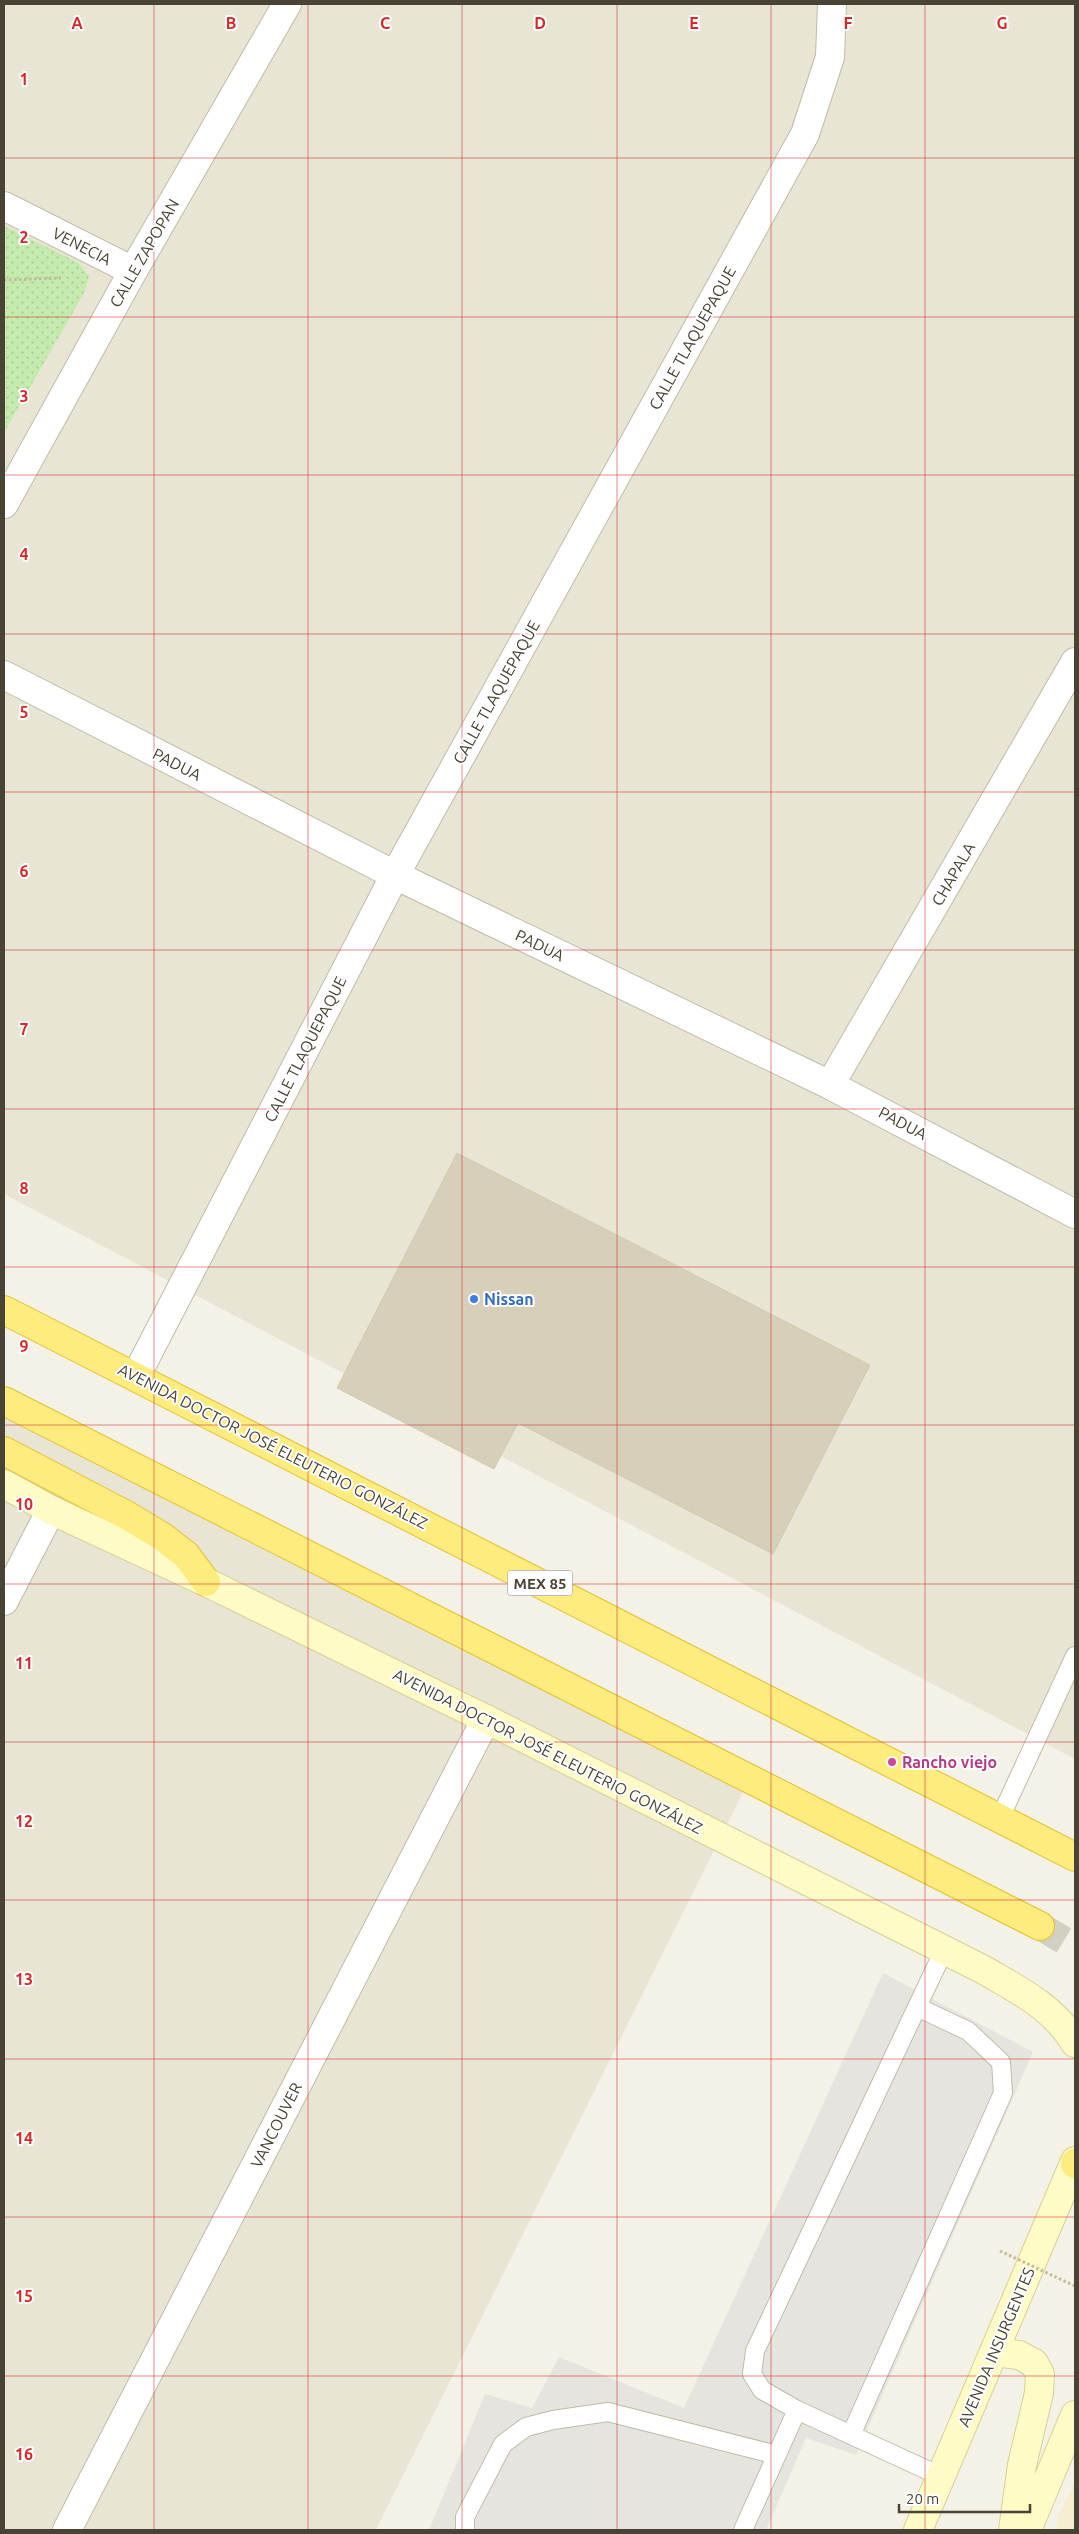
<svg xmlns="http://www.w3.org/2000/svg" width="1079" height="2534" viewBox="0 0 1079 2534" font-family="Ubuntu,sans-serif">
	<defs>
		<pattern id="park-dots" width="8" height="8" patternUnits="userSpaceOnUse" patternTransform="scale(1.25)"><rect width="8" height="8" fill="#c5eaad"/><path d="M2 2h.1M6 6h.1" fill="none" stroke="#abca95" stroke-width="1.8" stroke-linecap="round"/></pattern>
	</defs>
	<rect width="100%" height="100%" fill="#f4f2e7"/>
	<path fill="#e8e5d4" d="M4,4H1075V1759L4,1194Z
		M4,1415L747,1784L376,2530H4Z"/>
	<path fill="#f7edd1" d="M1075,2481V2530H1055L1059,2515Z"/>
	<path fill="url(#park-dots)" d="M4,226L79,263L89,276L85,291L4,433Z"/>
	<path fill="#e5e4df" d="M883,1973L1033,2052L856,2455L806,2438L766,2530H429L485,2394L532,2408L559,2357L684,2408Z"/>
	<path fill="#d6d0bb" stroke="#d2caae" d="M457,1153L870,1365L773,1554L518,1423L494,1469L337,1388Z"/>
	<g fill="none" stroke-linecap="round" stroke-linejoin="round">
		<path stroke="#d2cfc3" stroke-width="28" stroke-dasharray="28 14" stroke-linecap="butt" d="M1040,1926L1075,1947"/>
		<defs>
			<path id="service" d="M1000,1818L1075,1656
				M917,2007L944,1950
				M851,2435L1003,2093L1001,2062L968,2031L917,2007L755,2351L752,2374L762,2390L797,2410L940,2476
				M465,2530V2517L503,2444L526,2427L553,2420L608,2412L777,2455
				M743,2530L797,2410"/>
			<path id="minor" d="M4,206L133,271
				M4,504L133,271L287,4
				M4,675L395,875L830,1085L1075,1214
				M830,1085L1075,662
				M136,1376L395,875L805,134L830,57L832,4
				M4,1601L51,1510
				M67,2530L486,1719"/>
			<path id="secondary" d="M4,1484L51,1510L206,1582L486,1719L984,1970C1018,1990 1054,2007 1075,2043
				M995,2352L1019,2355L1034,2363L1040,2374L1039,2393L1022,2465L1013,2530
				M918,2530L1075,2161
				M1027,2530L1075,2415"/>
			<path id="trunk" d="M4,1310L1075,1857
				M4,1401L1040,1926
				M4,1451L128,1516L163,1537L186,1555L206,1582
				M1075,2164V2163"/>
		</defs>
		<use href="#service" stroke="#c0bca9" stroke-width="20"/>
		<use href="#minor" stroke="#c0bca9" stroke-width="30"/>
		<use href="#secondary" stroke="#d7d094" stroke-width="30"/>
		<use href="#trunk" stroke="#e5c130" stroke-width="30"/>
		<path stroke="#c3bb99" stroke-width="3" stroke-dasharray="2.5 2.5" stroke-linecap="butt" d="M4,280L61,278"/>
		<use href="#service" stroke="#fff" stroke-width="18"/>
		<use href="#minor" stroke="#fff" stroke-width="28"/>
		<use href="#secondary" stroke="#fffbc6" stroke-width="28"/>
		<use href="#trunk" stroke="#ffec7e" stroke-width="28"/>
		<path stroke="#c3bb99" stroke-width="3" stroke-dasharray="2.5 2.5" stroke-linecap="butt" d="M1000,2251L1075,2286"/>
	</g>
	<path fill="none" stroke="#d62828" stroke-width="1" stroke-opacity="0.55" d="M154,4V2530M308,4V2530M462,4V2530M617,4V2530M771,4V2530M925,4V2530M4,158H1075M4,317H1075M4,475H1075M4,634H1075M4,792H1075M4,950H1075M4,1109H1075M4,1267H1075M4,1425H1075M4,1584H1075M4,1742H1075M4,1900H1075M4,2059H1075M4,2217H1075M4,2376H1075"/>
	<circle fill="#3f7fe0" stroke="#fff" stroke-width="2" cx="474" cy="1299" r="5"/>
	<circle fill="#d1479c" stroke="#fff" stroke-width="2" cx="892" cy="1762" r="5"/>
	<g text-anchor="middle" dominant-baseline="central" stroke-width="4" stroke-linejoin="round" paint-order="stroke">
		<rect fill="#fff" stroke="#7f7b72" stroke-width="1" x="507.5" y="1570.5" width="65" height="25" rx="4"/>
		<g font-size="15" font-weight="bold" fill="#484335">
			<text x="540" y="1583">MEX 85</text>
		</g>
		<g font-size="16" fill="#484335" stroke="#fff">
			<text transform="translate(82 246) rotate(27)">VENECIA</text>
			<text transform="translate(144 253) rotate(-60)">CALLE ZAPOPAN</text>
			<text transform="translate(692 338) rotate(-61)">CALLE TLAQUEPAQUE</text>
			<text transform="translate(496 692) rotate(-61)">CALLE TLAQUEPAQUE</text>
			<text transform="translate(177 764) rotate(27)">PADUA</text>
			<text transform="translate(953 874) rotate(-60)">CHAPALA</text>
			<text transform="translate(540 945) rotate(26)">PADUA</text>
			<text transform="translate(305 1049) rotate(-63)">CALLE TLAQUEPAQUE</text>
			<text transform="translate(903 1123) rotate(28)">PADUA</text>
			<text transform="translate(273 1446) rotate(27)">AVENIDA DOCTOR JOSÉ ELEUTERIO GONZÁLEZ</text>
			<text transform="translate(548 1751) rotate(27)">AVENIDA DOCTOR JOSÉ ELEUTERIO GONZÁLEZ</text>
			<text transform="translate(276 2125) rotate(-63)">VANCOUVER</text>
			<text transform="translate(996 2347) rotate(-67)">AVENIDA INSURGENTES</text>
		</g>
		<g font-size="16" font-weight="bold" fill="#366cbe" stroke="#fff" text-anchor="start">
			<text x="484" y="1299">Nissan</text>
		</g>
		<g font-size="16" font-weight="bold" fill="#b23c85" stroke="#fff" text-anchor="start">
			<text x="902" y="1762">Rancho viejo</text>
		</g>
	</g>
	<g font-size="16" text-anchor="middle" font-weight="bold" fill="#d62828" stroke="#fff" stroke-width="4" stroke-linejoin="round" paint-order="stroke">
		<text x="77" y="29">A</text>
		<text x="231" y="29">B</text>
		<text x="385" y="29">C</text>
		<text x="540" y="29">D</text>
		<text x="694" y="29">E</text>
		<text x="848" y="29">F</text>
		<text x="1002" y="29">G</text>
		<text x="24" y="85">1</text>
		<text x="24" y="243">2</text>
		<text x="24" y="402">3</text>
		<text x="24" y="560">4</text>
		<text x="24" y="718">5</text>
		<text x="24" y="877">6</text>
		<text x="24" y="1035">7</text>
		<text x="24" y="1194">8</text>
		<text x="24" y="1352">9</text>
		<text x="24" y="1510">10</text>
		<text x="24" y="1669">11</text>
		<text x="24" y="1827">12</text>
		<text x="24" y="1985">13</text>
		<text x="24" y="2144">14</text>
		<text x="24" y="2302">15</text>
		<text x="24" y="2460">16</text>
	</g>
	<rect width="1079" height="2534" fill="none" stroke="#484335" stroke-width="10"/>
	<path d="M899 2504v8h131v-8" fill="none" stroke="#484335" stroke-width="2.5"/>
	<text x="906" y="2504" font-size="15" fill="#484335" stroke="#ffffff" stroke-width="4" paint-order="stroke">20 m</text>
</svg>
